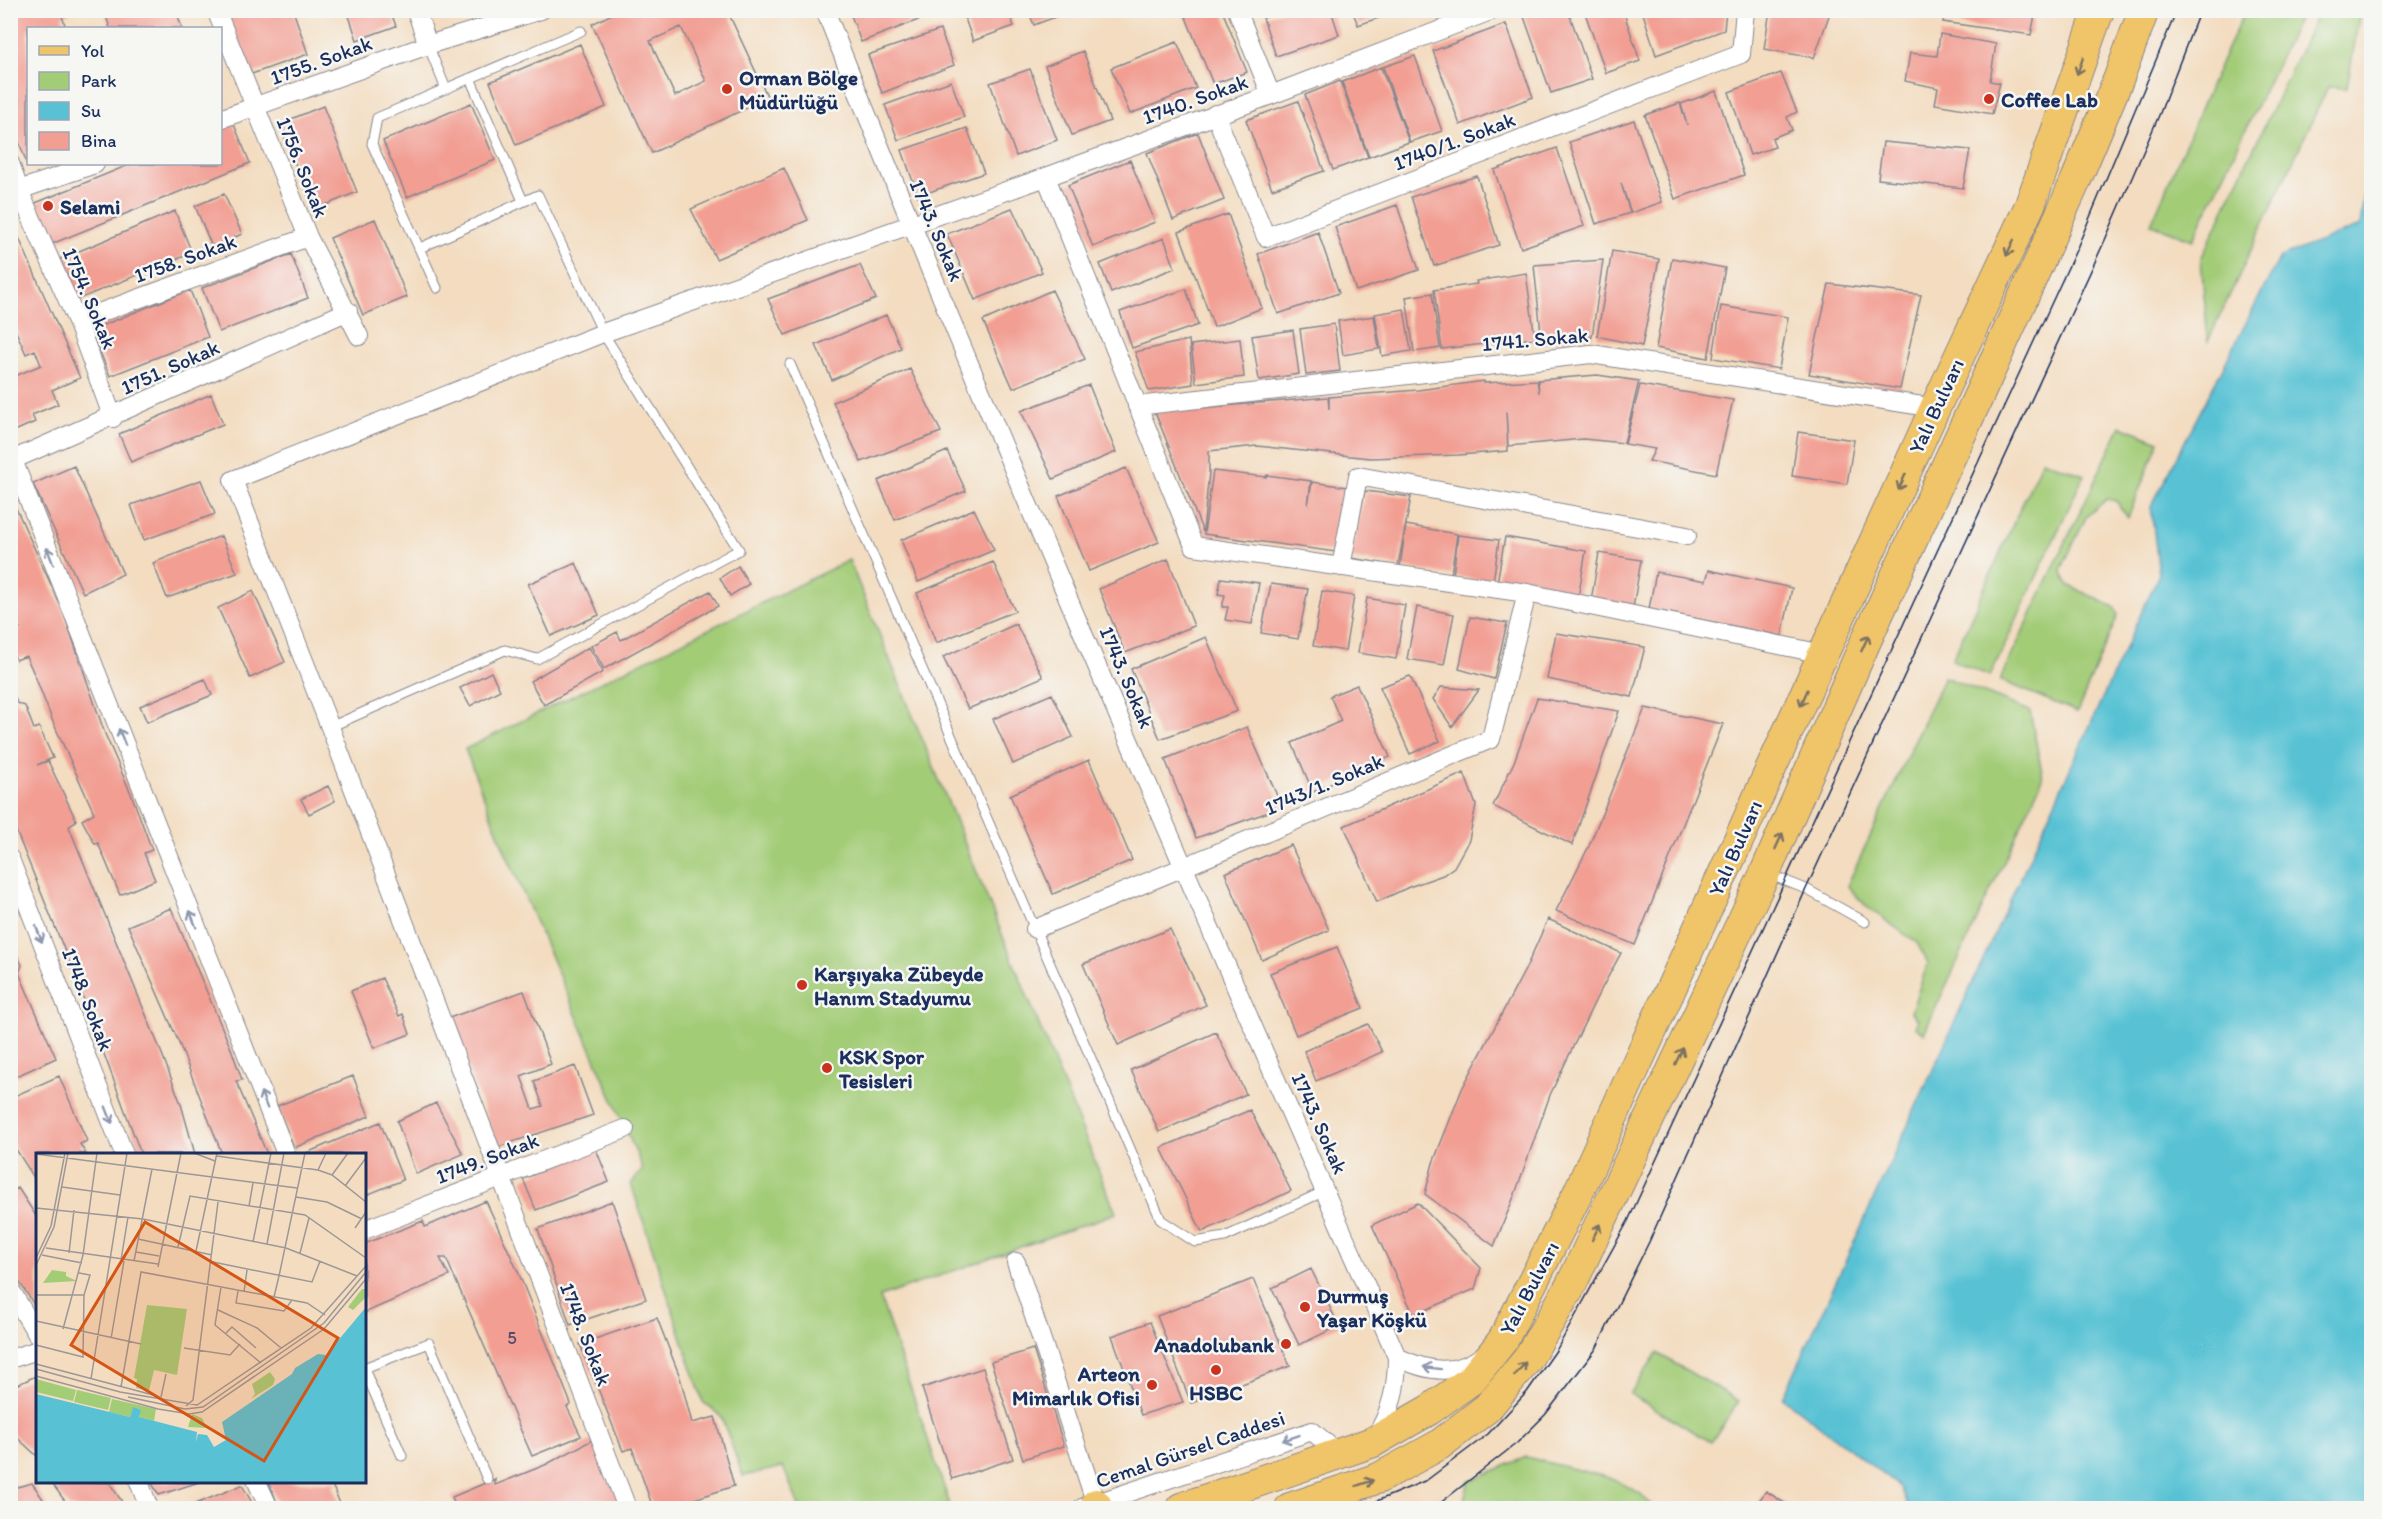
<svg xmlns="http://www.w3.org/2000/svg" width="2382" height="1519" viewBox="0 0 2382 1519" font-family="Itim,sans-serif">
	<rect width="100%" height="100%" fill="#f6f6f2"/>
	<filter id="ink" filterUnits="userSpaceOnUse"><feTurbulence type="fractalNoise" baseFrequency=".0167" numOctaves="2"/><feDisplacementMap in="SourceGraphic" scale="12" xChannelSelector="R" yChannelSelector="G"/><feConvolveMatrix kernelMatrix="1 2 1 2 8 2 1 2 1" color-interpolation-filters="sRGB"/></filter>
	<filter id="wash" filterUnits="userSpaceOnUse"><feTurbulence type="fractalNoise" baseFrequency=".008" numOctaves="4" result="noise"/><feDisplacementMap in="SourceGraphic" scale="24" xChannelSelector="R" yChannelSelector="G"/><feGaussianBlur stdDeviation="1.35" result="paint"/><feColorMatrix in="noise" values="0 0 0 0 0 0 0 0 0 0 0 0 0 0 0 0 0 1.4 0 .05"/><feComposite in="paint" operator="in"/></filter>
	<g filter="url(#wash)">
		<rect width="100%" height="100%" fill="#f3dcbf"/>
		<path fill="#a3cc77" stroke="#5f7e6a" stroke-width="1.5" d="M2245,11H2302L2193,240L2151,224L2222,59Z
			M2319,11H2360L2347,88L2328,87L2208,341L2201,259Z
			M2121,426L2159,441L2128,518L2116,501L2107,499L2086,517L2061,570L2068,585L2114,607L2118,615L2077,712L2000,680Z
			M2042,460L2084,475L1990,676L1952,660Z
			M849,560L1116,1213L880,1297L951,1508H800L783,1467L743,1476L721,1416L703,1402L631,1184L643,1169L505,851L465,749Z
			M1944,677L2030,711L2043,778L1924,1033L1915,1027L1918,1020L1911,1012L1928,963L1917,943L1867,907L1847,886Z
			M1657,1353L1739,1401L1711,1442L1630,1394Z
			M1526,1457L1614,1479L1641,1494L1654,1508H1466L1464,1499L1469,1481Z"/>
		<path fill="#58c2d4" stroke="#3a7899" stroke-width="1.5" d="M2371,146V1508H1909L1901,1488L1783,1398L2159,574L2151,507L2280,257L2360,226Z"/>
		<g id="blocks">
			<path fill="#f29e93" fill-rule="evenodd" d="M10,10L76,11L62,16L66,28H28V163L27,164L10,117Z
				M104,10H176L182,28H110Z
				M226,10H293L308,54L249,75Z
				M347,10H390L396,26L357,40Z
				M620,10H727L768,98L652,153L592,24ZM681,27L706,81L675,96L650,41Z
				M849,10H932L934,14L861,42Z
				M962,10H1008L1014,26L973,41Z
				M1028,10H1071V11L1034,25Z
				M1183,10H1222L1247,72L1213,84Z
				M1284,10H1331L1339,35L1276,56L1263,18Z
				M1352,10H1399V11L1358,25Z
				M1542,10H1568L1592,79L1551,93L1524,17Z
				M1584,10H1623L1640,61L1606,73Z
				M1642,10H1726L1724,30L1656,55Z
				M1770,10H1831L1814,58L1764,49Z
				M1945,10H2036L2031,35L1943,22Z
				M1506,24L1533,97L1460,125L1433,51Z
				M940,30L954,65L882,93L868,55Z
				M1940,34L1996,44L1990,81L2000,83L1992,114L1935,104L1938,88L1905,81L1910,53L1937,56Z
				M1177,42L1196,88L1130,114L1111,68Z
				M580,44L606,107L516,145L490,82Z
				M1083,51L1110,121L1072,135L1045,66Z
				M1415,56L1442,131L1410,142L1383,67Z
				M1381,67L1409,142L1369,157L1342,82Z
				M1030,69L1057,140L1016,156L990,83Z
				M1781,73L1797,112L1787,117L1792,130L1772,138L1775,147L1750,155L1729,92Z
				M951,81L964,117L898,140L885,105Z
				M1340,81L1368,157L1333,170L1305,95Z
				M1716,91L1744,175L1675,199L1645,115L1680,103L1687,125L1681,104Z
				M1298,101L1324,171L1272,189L1246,120Z
				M471,103L495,160L407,197L383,141Z
				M323,106L357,192L314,210L279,124Z
				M1634,120L1662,202L1631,213L1621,183L1630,213L1596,224L1569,142Z
				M233,122L250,163L49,245L33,204L131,164H220V127Z
				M967,128L984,173L918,196L902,150Z
				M1198,133L1224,200L1173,220L1147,153Z
				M1883,142L1970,150L1963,188L1878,179Z
				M1557,148L1584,226L1521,248L1494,170Z
				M1130,160L1155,222L1093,247L1068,185Z
				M784,168L808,220L716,259L691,209Z
				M1477,176L1499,245L1434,266L1411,197Z
				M224,194L242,234L212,247L195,206Z
				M1397,205L1419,270L1356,291L1335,227Z
				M1012,208L1042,272L975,300L947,234Z
				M175,211L192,253L76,300L60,259Z
				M1228,214L1262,308L1214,327L1179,232Z
				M10,217L80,378L52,390L58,404L32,415L35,422L10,433V366L15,376L41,365L35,350L26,354L10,318Z
				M375,219L407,297L363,315L330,238Z
				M1318,232L1339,293L1278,314L1258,254Z
				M1164,238L1175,268L1111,293L1100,264Z
				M1612,251L1659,259L1642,346L1597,336Z
				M291,254L308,298L219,332L202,288Z
				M1672,258L1725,268L1708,358L1656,348Z
				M1603,260L1592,337L1542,343L1534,265Z
				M860,265L876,299L785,335L768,299Z
				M1526,273L1535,338L1442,349L1434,290L1477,284L1476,281Z
				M1829,284L1921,295L1900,389L1809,374Z
				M1186,289L1198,325L1132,348L1120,312Z
				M190,290L208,337L110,376L91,330Z
				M1052,290L1085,359L1013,388L983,321Z
				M1432,293L1440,348L1414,352L1406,297Z
				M1721,306L1788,317L1779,369L1713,358Z
				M1404,309L1411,351L1382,356L1375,314Z
				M886,315L901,348L832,380L816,345Z
				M1374,316L1379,349L1343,355L1338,321Z
				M1334,324L1340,371L1306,375L1300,329Z
				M1293,330L1299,374L1259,380L1252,336Z
				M1240,339L1244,377L1196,383L1191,345Z
				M1189,340L1193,384L1149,391L1135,352Z
				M910,369L941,432L861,462L833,402Z
				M1597,375L1639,381L1624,443L1583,439L1508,446L1506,411L1508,451L1459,455L1370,458L1257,446L1209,451V472L1203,532L1155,412L1328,397L1329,409V397L1418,390L1484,381V383L1537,380L1539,393L1538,380Z
				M1089,385L1116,452L1053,479L1021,411Z
				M1640,385L1733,400L1716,474L1649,461L1655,449L1625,444Z
				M211,394L223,424L131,462L119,434Z
				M1798,432L1854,440L1847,484L1792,476Z
				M947,451L966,491L895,520L878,481Z
				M74,466L123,574L83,593L33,484Z
				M1126,468L1159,542L1089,571L1058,496Z
				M1213,471L1266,477L1267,475L1311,481L1308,505L1312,482L1347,487L1336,552L1204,534Z
				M201,480L215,514L144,540L131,505Z
				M1365,491L1411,497L1398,566L1351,558Z
				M10,495L63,611L105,734L132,796L152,850L144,853L155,880L120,895L98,843L95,844L82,820L94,813L53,722L35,676L26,656L16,660L10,649V632L20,628L10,608Z
				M974,509L994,550L918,582L901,540Z
				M1406,525L1457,534L1451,575L1400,567Z
				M1458,535L1499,540L1493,582L1453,576Z
				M221,536L237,573L167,598L153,563Z
				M1505,537L1586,551L1578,598L1497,583Z
				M1599,553L1641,560L1633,608L1591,601Z
				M1168,559L1194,626L1125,653L1099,589Z
				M993,562L1015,611L936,643L917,593Z
				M576,563L599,615L551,636L528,584Z
				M738,566L749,584L730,596L720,578Z
				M1709,570L1792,588L1782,636L1649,609L1656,572L1706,581Z
				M1221,578L1259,583L1252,624L1225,620L1228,607H1222L1225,595L1218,594Z
				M1271,584L1308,589L1298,639L1261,633Z
				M253,591L285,662L250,678L218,608Z
				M710,591L718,606L604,669L591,646L617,632L621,640Z
				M1322,591L1354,596L1345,651L1313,646Z
				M1367,598L1405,605L1396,659L1358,653Z
				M1417,607L1454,614L1444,665L1407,659Z
				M1470,617L1507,623L1494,679L1459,669Z
				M1016,624L1043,677L968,709L943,657Z
				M1556,633L1645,647L1632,697L1547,679Z
				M1206,637L1237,711L1160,739L1131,669Z
				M589,647L603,672L544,705L530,681Z
				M491,672L500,690L470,706L460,688Z
				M1410,676L1440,741L1410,754L1380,687Z
				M205,679L212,695L147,722L140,706Z
				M1357,685L1390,757L1313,792L1292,743L1341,721L1330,696Z
				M10,686L17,703L25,706L34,729L39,727L53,758L37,765L48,761L76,820L69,827L162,1054L181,1104L195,1154H141L77,981L10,816Z
				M1441,687L1479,690L1452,727L1433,699Z
				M1052,694L1073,737L1013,764L993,719Z
				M1537,698L1619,711L1572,845L1493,806L1514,762Z
				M1645,708L1723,724L1635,945L1556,911L1589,846Z
				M1247,727L1282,807L1196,838L1165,759Z
				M1089,760L1132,860L1053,894L1010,795Z
				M1464,773L1476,805L1469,840L1454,867L1443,875L1409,887L1377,902L1344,826Z
				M328,786L335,801L309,814L301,799Z
				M1291,845L1329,930L1262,960L1225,873Z
				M171,908L232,1051L242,1080L236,1081L267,1154H222L179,1043L128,926Z
				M1548,919L1621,953L1596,999L1550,1095L1515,1194L1494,1246L1425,1194L1433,1163L1462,1089L1526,968Z
				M1170,929L1206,1005L1118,1045L1083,964Z
				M10,940L22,965L19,973L56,1058L10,1079Z
				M1337,947L1363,1008L1296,1035L1270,973Z
				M382,978L399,1016L403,1014L410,1034L374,1048L351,991Z
				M524,991L551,1064L521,1076L533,1109L543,1106L534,1081L575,1066L593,1115L498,1147L449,1018Z
				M1368,1024L1382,1052L1316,1081L1304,1051Z
				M1216,1032L1246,1094L1159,1132L1131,1070Z
				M59,1076L87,1141L80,1144L86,1154H38V1184L10,1140V1098Z
				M353,1076L369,1116L294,1148L277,1106Z
				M436,1103L463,1154L416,1174L397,1121Z
				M1250,1110L1291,1191L1202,1232L1161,1148Z
				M380,1122L403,1180L364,1196V1154H304Z
				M596,1149L609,1182L536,1210L523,1179Z
				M18,1188L38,1219V1311L10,1267V1192Z
				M486,1201L519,1274L571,1404L567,1407L581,1436L532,1456L446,1258H440L449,1276L364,1313V1244L423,1221L425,1227Z
				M612,1201L646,1299L570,1325L538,1229Z
				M1418,1203L1481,1268L1475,1289L1414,1315L1372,1225Z
				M1311,1269L1339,1326L1299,1345L1272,1288Z
				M1253,1279L1290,1366L1191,1403L1157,1316Z
				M657,1318L680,1377L692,1423L715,1417L734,1486L682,1503L684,1508H653L632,1448L623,1451L580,1344Z
				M1150,1322L1183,1402L1141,1415L1112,1336Z
				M1033,1349L1064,1446L1023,1459L991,1362Z
				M983,1368L1013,1459L952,1479L922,1388Z
				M38,1375V1454L36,1455L10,1431V1388Z
				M596,1438L623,1508H456L452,1497L495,1479V1485L545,1465Z
				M51,1482H109L126,1508H70Z
				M151,1482H199L159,1495Z
				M269,1482H339L332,1485L342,1508H279Z
				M32,1483L49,1508H10V1489Z
				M242,1485L255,1508H186Z
				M1766,1491L1792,1508H1754Z"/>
		</g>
	</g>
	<g filter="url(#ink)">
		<use href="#blocks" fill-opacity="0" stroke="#87868e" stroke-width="1.5"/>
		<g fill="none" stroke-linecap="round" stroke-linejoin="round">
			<defs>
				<path id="lane" d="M428,45L446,89
					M470,78L523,201
					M437,288L372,144L377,118L581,31
					M790,364L1161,1220L1195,1242L1225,1237L1325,1191
					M330,727L505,650L537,659L739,550L603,333L538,195L420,248
					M1768,874L1806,889L1865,922
					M364,1368L429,1343L487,1479
					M364,1369L402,1456"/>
				<path id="street" d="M216,10L308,237L359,336
					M416,10L428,45
					M825,10C1005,463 1202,910 1397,1357C1397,1388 1391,1411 1375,1438
					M1237,10L1271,95
					M1215,114L1266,237L1741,54L1745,10
					M220,119L428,45L541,10
					M10,163L19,190L77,321L113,418
					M1046,177L1194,546L1527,593L1823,654
					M19,190L95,164
					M77,321L308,237
					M1137,406L1591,354L1935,408
					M13,460L286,1154
					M10,461L348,311
					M1341,567L1358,476L1687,536
					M10,859L124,1154
					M1035,929L1491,739L1527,593
					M364,1230L625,1129
					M1016,1262L1096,1504
					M10,1289L38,1336
					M1397,1357C1428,1372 1456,1377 1485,1354
					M10,1359L38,1350
					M139,1482L149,1508
					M257,1482L269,1508
					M627,1508L330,727L233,480L603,333L1046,177L1271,95L1493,10
					M1082,1508L1312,1431L1340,1455"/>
				<path id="primary" d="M1096,1504L1097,1508
					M1181,1508L1373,1442L1429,1410L1471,1380L1503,1340L1578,1193L1935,408L2030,205L2099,10
					M1290,1508L1379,1478L1439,1445L1487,1408L1527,1360L1571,1285L1765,873L1865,643L1991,369L2076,180L2118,80L2144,10"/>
			</defs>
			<use href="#lane" stroke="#87868e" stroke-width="11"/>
			<use href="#street" stroke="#87868e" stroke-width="20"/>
			<use href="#primary" stroke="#87868e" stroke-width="32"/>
			<use href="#lane" stroke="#fff" stroke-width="9"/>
			<use href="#street" stroke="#fff" stroke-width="18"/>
			<use href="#primary" stroke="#f0c469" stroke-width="30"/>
			<path stroke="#1b2f5e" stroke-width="1.5" d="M1360,1508L1427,1480L1488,1434L1527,1392L1557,1349L1628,1221L2077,248L2177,10
				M1428,1508L1439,1504L1517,1443L1545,1415L1596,1349L1649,1242L1806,889L2105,240L2160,113L2200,10"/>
		</g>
		<defs><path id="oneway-shaft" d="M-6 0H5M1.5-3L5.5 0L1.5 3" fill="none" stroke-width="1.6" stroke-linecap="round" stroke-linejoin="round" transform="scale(1.5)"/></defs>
		<g stroke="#7b7263">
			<use href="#oneway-shaft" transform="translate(2080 66) rotate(110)"/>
			<use href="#oneway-shaft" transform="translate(2010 248) rotate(115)"/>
			<use href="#oneway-shaft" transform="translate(1902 482) rotate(114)"/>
			<use href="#oneway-shaft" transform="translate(1865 643) rotate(-66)"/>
			<use href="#oneway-shaft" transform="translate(1804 698) rotate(114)"/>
			<use href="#oneway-shaft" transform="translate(1779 841) rotate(-66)"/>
			<use href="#oneway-shaft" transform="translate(1679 1056) rotate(-65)"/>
			<use href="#oneway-shaft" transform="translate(1596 1232) rotate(-64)"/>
			<use href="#oneway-shaft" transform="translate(1520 1369) rotate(-51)"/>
			<use href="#oneway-shaft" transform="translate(1365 1483) rotate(-19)"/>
		</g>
		<g stroke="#8d97ae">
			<use href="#oneway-shaft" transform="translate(50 556) rotate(-111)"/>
			<use href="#oneway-shaft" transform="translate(122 737) rotate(-111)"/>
			<use href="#oneway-shaft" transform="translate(193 919) rotate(-111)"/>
			<use href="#oneway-shaft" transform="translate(39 934) rotate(69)"/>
			<use href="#oneway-shaft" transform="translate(264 1100) rotate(-111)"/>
			<use href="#oneway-shaft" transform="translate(109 1115) rotate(69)"/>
			<use href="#oneway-shaft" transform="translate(1432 1368) rotate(-173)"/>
			<use href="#oneway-shaft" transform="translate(1291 1438) rotate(161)"/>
		</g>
	</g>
	<g fill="#c8321e" stroke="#f6f6f2" stroke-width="2">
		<circle cx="727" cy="89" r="6"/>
		<circle cx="1989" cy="99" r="6"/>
		<circle cx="48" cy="206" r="6"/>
		<circle cx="802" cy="985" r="6"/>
		<circle cx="827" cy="1068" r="6"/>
		<circle cx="1305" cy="1307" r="6"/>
		<circle cx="1286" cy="1344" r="6"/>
		<circle cx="1216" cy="1370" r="6"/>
		<circle cx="1152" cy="1385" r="6"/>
	</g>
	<g text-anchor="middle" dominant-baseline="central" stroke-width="5" stroke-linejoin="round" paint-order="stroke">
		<g font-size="18" fill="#514b6b">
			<text x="512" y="1338">5</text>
		</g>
		<g font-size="21" fill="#1b2f5e" stroke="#f6f6f2">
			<text transform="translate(321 60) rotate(-20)">1755. Sokak</text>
			<text transform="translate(1195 99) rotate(-20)">1740. Sokak</text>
			<text transform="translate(1454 141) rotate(-21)">1740/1. Sokak</text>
			<text transform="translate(303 167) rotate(68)">1756. Sokak</text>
			<text transform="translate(937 230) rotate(67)">1743. Sokak</text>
			<text transform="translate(185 258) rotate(-20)">1758. Sokak</text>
			<text transform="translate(90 298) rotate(67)">1754. Sokak</text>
			<text transform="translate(1535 339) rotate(-5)">1741. Sokak</text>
			<text transform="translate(170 367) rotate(-24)">1751. Sokak</text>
			<text transform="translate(1936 406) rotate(-65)">Yalı Bulvarı</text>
			<text transform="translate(1127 677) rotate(67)">1743. Sokak</text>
			<text transform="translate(1324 784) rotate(-23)">1743/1. Sokak</text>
			<text transform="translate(1735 848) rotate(-66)">Yalı Bulvarı</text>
			<text transform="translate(88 999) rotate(69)">1748. Sokak</text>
			<text transform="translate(1320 1123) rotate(66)">1743. Sokak</text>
			<text transform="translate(487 1158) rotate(-21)">1749. Sokak</text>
			<text transform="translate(1529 1288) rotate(-62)">Yalı Bulvarı</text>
			<text transform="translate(586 1334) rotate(69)">1748. Sokak</text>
			<text transform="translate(1190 1449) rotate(-19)">Cemal Gürsel Caddesi</text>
		</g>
		<g font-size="21" font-weight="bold" fill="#1b2f5e" stroke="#f6f6f2" text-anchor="start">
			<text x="739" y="77">Orman Bölge<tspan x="739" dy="24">Müdürlüğü</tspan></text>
			<text x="2001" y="99">Coffee Lab</text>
			<text x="60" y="206">Selami</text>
			<text x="814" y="973">Karşıyaka Zübeyde<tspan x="814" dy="24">Hanım Stadyumu</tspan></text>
			<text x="839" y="1056">KSK Spor<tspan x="839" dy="24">Tesisleri</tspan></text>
			<text x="1317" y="1295">Durmuş<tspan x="1317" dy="24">Yaşar Köşkü</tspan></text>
			<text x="1274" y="1344" text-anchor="end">Anadolubank</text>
			<text x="1140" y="1373" text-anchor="end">Arteon<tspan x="1140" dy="24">Mimarlık Ofisi</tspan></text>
			<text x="1216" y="1392" text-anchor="middle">HSBC</text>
		</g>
	</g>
	<g transform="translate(36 1153)">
		<rect width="330" height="330" fill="#f3dcbf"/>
		<path d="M16,117L30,119V123L41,128L7,130ZM326,136H330V144L317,157L312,154ZM111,152L151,156L141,222L118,217L113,238L100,235L101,226L98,225ZM234,219L239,226L237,232L215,246L219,241L216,231ZM0,226L40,237L37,248L0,239ZM41,237L75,245L72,257L38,249ZM76,246L120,256L118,268L103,264L104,257L97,255L94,264L73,259ZM156,261L166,265L171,275L152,274Z" fill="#a3cc77"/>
		<path d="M330,154V330H0V241L94,264L97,254L105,257L103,264L161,279L160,289L162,281L171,282L178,294L190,287L186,269L256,221L259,215L282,201L290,202Z" fill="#58c2d4"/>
		<path fill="none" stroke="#58c2d4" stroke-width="3" d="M0,306L73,330"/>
		<path fill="none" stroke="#9d9798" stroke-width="1.5" d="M158,0L179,8M0,1L261,35M181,3L282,17L296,22L330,49M282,17L290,0M296,22L312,0M309,33L330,5M26,34L84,42M260,44L291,49L326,66M213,53L217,30M0,55L107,66L250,95L321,123M319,75L330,59M102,86L176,102M217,89L235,0M231,91L248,0M142,94L154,43L269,62L330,105M10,95L122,111M160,98L181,0M100,99L123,103M33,100L38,57M264,100L273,65M6,102L46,110M0,105L15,73L29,0M85,107L92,64M98,108L116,16M177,109L276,129L284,108M0,112L18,74L32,0M122,114L145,0M243,123L269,0M185,134L179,172L225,210M202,138L200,150L248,158L256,147M208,139L211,117M0,142H48M238,144L243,123M182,157L221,175L245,195M0,168L105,191M27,176L47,102L61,0M190,180L196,174L220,195M75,186L88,108M0,192L47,204L48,142L54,122L43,120M148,195L194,202L204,191M0,211L121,243M0,216L84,239L161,252L275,175L330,113M0,223L122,256L153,261L166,259L288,176L330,126M55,226L91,0M85,234L105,119L271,150L289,162M92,244L149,256L167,254L288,170L330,119M125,244L130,221M150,253L157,247L182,49"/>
		<path fill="#d45514" fill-opacity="0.15" stroke="#d45514" stroke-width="3" d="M109,69L302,185L228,308L35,192Z"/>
		<rect width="330" height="330" fill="none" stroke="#1b2f5e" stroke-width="3"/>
	</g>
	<rect width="2382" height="1519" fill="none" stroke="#f6f6f2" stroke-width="36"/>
	<rect x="27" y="27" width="195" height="138" fill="#f6f6f2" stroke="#9ea6b7" stroke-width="1.5"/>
	<rect x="39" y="46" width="30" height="9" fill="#f0c469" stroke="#9ea6b7" stroke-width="1.5"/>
	<text x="81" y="57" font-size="18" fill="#1b2f5e">Yol</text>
	<rect x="39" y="72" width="30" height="18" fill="#a3cc77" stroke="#9ea6b7" stroke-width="1.5"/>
	<text x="81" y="87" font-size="18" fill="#1b2f5e">Park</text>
	<rect x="39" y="102" width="30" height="18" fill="#58c2d4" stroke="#9ea6b7" stroke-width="1.5"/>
	<text x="81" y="117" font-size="18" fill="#1b2f5e">Su</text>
	<rect x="39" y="132" width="30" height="18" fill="#f29e93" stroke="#9ea6b7" stroke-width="1.5"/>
	<text x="81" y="147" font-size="18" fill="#1b2f5e">Bina</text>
</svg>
